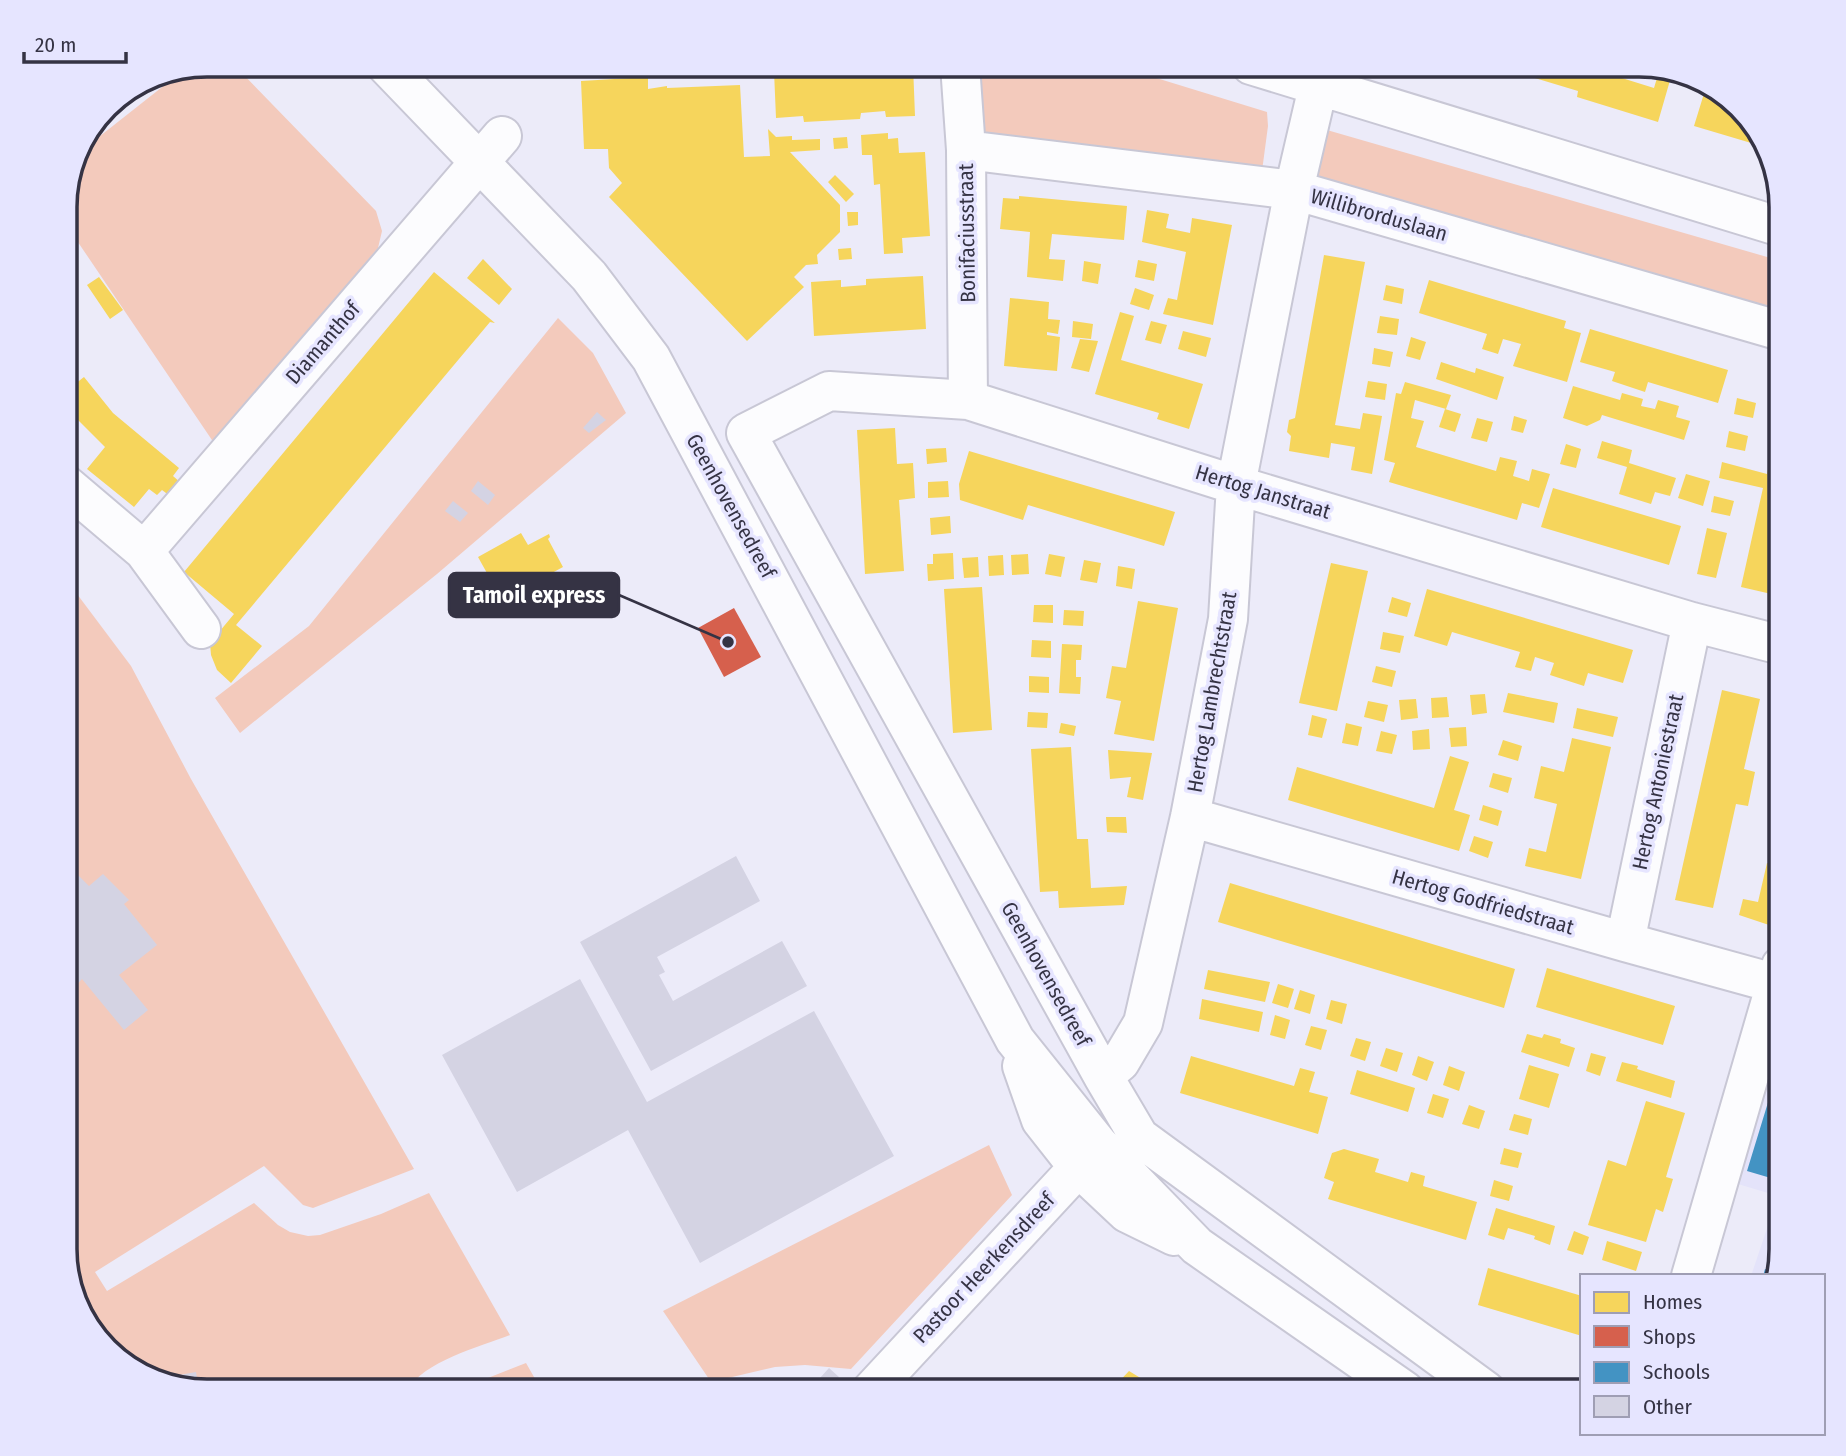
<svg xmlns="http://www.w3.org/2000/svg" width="1846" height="1456" viewBox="0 0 1846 1456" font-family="'Fira Sans Condensed',sans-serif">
	<rect width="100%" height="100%" fill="#ecebf9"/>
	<path fill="#e4e3fa" d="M1781,1014V1249L1777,1276H1751L1778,1196L1738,1184Z"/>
	<path fill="#f3cabc" d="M207,65H221L226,69L240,71L376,211L382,231L378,248L214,443L65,223V197L76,155L185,69Z
		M976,65H1114L1267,112L1268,126L1262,171L1001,145L982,132Z
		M1320,128L1781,261V313L1312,175Z
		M558,318L593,353L626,413L437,574L240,733L215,698L309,626Z
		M65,578L131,666L191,779L414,1169L313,1208L303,1205L264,1166L95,1272L107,1291L254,1203L278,1225L290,1232L308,1236L320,1235L381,1214L429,1193L510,1335C480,1347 423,1361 407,1391H207L153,1381L114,1356L80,1312L65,1258Z
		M989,1145L1012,1195L851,1369L805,1365L775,1367L711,1382L663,1311Z
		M526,1363L542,1391H455Z"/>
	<path fill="#f6d55c" d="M876,65H913L915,116L886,117L885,111L861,113L860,119L804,122L803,116L776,118L774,71Z
		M1491,65H1597L1596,70L1654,88L1660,68L1673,70L1658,122L1577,97L1578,91Z
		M648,77V89L667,86V88L740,85L744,157L770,156L768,129L776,137L792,136V140L820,139V150L790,152L840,205V232L817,255L818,264L806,265L794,277L804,287L747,341L609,197L622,183L609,168L608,149H584L581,81Z
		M1706,87L1732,100L1768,148L1694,126Z
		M888,133V139L898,138L899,153L925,152L930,236L902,238L903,253L884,254L880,184L874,185L872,155H862L861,135Z
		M847,137L848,148L834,149L833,138Z
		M835,175L854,194L846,202L828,182Z
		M1019,196L1127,206L1124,240L1052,234L1049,259L1065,260L1063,281L1027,277L1030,232L1000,229L1003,198L1019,199Z
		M1147,210L1169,214L1166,228L1190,233L1192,218L1232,225L1213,325L1163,314L1168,298L1177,300L1186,252L1142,242Z
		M847,212H858V225L848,226Z
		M65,227L77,244L65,253Z
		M851,248L852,259L839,260L838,249Z
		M1324,255L1365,262L1335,425L1360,429L1363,413L1382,416L1372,474L1351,470L1355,447L1331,443L1329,458L1289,451L1291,436L1287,432L1289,420L1295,418Z
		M483,259L512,289L499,305L467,278Z
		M1138,260L1157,264L1154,281L1135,277Z
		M1084,261L1101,264L1098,284L1082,281Z
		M434,272L495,323L490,322L236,625L262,646L231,683L217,670L211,655L210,643L234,614L184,572Z
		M923,276L926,329L814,336L811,282L841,280V287L866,285V279Z
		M99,277L123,310L110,319L87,285Z
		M1429,280L1566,321L1564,328L1581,333L1567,382L1513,366L1521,344L1503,339L1498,354L1482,349L1487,334L1419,313Z
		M1386,285L1404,289L1402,304L1383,300Z
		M1135,288L1154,295L1149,310L1130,304Z
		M1010,298L1049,302L1048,319L1060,320L1058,334L1047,332V335L1060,337L1057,371L1004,366Z
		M1120,312L1134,316L1121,360L1203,384L1189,429L1157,419L1159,413L1095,394Z
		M65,314L76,328L65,337Z
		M1380,316L1399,319L1397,335L1377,333Z
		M1073,321L1093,324L1091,339L1072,337Z
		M1151,321L1167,325L1161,344L1145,340Z
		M1590,329L1728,370L1718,403L1648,382L1645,392L1612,381L1615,372L1580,362Z
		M1183,331L1211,338L1206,357L1178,349Z
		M1411,337L1426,342L1420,360L1406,356Z
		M1080,339L1098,341L1089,372L1071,368Z
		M1374,348L1393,352L1390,367L1372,364Z
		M1441,362L1475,373L1476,368L1504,377L1497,400L1436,379Z
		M65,371L75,384L84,377L113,413L179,468L173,476L181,483L170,496L162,490L157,495L149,489L134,507L87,469L105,447L78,420L65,431Z
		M1368,381L1387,384L1385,400L1365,397Z
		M1405,382L1451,395L1446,409L1415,400L1411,418L1424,421L1416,447L1496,471L1500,457L1517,461L1513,476L1529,481L1532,469L1550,474L1539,508L1522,503L1517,520L1389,482L1395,463L1384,460L1396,393L1401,394Z
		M1573,386L1620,400L1622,393L1643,399L1641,406L1655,409L1658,400L1679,406L1676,417L1690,421L1684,440L1602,415L1600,420L1587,426L1563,418Z
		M1737,398L1756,403L1753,418L1734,414Z
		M1445,409L1461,414L1455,432L1439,427Z
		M1780,413L1781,591L1780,596L1741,587L1763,488L1719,478L1722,462L1767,474Z
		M1514,416L1527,420L1523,433L1511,430Z
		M1477,418L1493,422L1487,442L1471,438Z
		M895,428L897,464L913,463L915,498L899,500L904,571L865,574L857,430Z
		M1729,431L1748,436L1745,451L1726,447Z
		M1602,441L1632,450L1629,463L1676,478L1670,496L1655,492L1651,504L1619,494L1627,467L1597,458Z
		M1566,444L1581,449L1576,468L1560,464Z
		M946,448L947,462L927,464L926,449Z
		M969,451L1175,512L1164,546L1028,505L1023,520L960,500L959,484Z
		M1686,474L1710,481L1703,506L1678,498Z
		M948,481L949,497L928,498V482Z
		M1553,488L1681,526L1669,565L1541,527Z
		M1714,496L1734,501L1730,516L1711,512Z
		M950,516L951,533L931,535L930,518Z
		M1707,528L1727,533L1716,578L1697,574Z
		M521,533L528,545L549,534L550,537L548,539L563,567L502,600L478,557Z
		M953,553L954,579L928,581L927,564H933V554Z
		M1028,554L1029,574L1012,575L1011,555Z
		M1049,554L1065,557L1061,577L1045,574Z
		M1003,555L1004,575L989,576L988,556Z
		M978,557L979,577L964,578L962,558Z
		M1084,560L1101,563L1097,583L1080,580Z
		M1331,563L1368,571L1337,711L1299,703Z
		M1118,566L1135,569L1132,589L1116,586Z
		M982,587L992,730L953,733L944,589Z
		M1427,589L1633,650L1623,683L1588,673L1584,686L1550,675L1554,663L1535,657L1531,671L1515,667L1520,652L1452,632L1447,646L1414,636Z
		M1392,597L1411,603L1407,617L1388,612Z
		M1138,601L1178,608L1154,741L1114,734L1121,701L1106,698L1112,666L1126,668Z
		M1034,605H1053V623L1033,622Z
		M1064,610L1084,611L1083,626L1063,625Z
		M1383,632L1404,636L1400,653L1380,649Z
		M1032,640L1051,641V658L1031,657Z
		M1062,644L1082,645L1081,660H1076V677H1081L1080,694L1059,693Z
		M1376,666L1396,671L1392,687L1372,682Z
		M1029,676L1049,677V693L1029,692Z
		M1722,690L1760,699L1744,769L1755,772L1748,806L1736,804L1713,908L1675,900Z
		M1508,693L1558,703L1554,723L1503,712Z
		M1485,694L1487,713L1472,715L1470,695Z
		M1447,697L1449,717L1432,718L1431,698Z
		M1416,699L1418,718L1401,720L1399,700Z
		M1368,701L1388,705L1384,722L1364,717Z
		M1577,708L1618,717L1613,737L1573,728Z
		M1028,712L1048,713L1047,728L1027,727Z
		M1312,715L1327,719L1322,738L1308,735Z
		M1061,723L1076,726L1074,736L1059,733Z
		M1346,723L1362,727L1358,746L1342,743Z
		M1466,727L1467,746L1451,747L1449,728Z
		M1429,729L1430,749L1413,750L1412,731Z
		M1381,731L1397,735L1392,754L1376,751Z
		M1572,738L1611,747L1581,879L1525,866L1529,848L1546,852L1557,804L1534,798L1541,766L1564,772Z
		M1503,740L1522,746L1518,761L1498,755Z
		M1071,747L1077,839H1088L1091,888L1127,886L1124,905L1059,908L1058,891L1040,892L1031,749Z
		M1108,750L1152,753L1143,800L1127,797L1131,777L1110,779Z
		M1450,756L1469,762L1454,810L1470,815L1459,851L1288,800L1297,767L1434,808Z
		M1493,773L1512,778L1508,793L1489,787Z
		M1780,804H1781V834L1774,833Z
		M1483,805L1502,811L1498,826L1479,820Z
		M1106,817H1126L1127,833L1107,832Z
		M1474,836L1493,842L1488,858L1469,851Z
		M1767,863L1781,865L1769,925L1739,915L1743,899L1758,902Z
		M1230,883L1515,969L1504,1008L1218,922Z
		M1547,968L1675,1006L1663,1045L1536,1007Z
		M1208,970L1270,982L1265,1002L1204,989Z
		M1278,984L1294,989L1288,1008L1272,1003Z
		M1300,990L1315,995L1310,1014L1294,1009Z
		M1202,999L1263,1012L1259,1032L1199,1019Z
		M1331,1000L1347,1004L1342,1024L1326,1019Z
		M1275,1015L1290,1020L1285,1039L1270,1035Z
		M1311,1026L1327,1030L1321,1050L1305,1045Z
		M1527,1034L1542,1038L1544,1034L1561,1039L1560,1043L1575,1048L1569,1067L1521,1052Z
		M1356,1038L1371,1042L1365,1061L1350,1056Z
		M1386,1048L1403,1053L1397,1072L1380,1066Z
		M1591,1053L1606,1057L1600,1076L1586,1071Z
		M1191,1056L1294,1086L1300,1068L1315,1072L1309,1092L1328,1097L1318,1134L1180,1093Z
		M1418,1056L1434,1062L1427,1081L1412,1075Z
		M1622,1062L1638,1066L1637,1069L1675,1081L1671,1098L1616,1081Z
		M1529,1065L1559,1074L1549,1108L1519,1099Z
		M1449,1066L1465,1072L1459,1091L1443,1085Z
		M1357,1070L1415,1088L1408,1112L1350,1094Z
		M1433,1094L1449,1099L1443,1118L1427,1113Z
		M1646,1101L1685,1113L1666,1177L1673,1179L1663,1212L1656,1209L1646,1242L1588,1225L1608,1160L1626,1166Z
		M1469,1105L1485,1111L1479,1129L1462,1124Z
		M1514,1114L1532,1119L1528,1135L1509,1130Z
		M1504,1148L1522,1153L1518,1168L1500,1164Z
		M1344,1149L1379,1159L1375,1172L1408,1182L1411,1172L1425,1176L1423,1186L1477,1202L1466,1240L1328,1199L1334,1182L1324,1178L1332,1153Z
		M1494,1180L1513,1186L1509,1201L1490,1196Z
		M1496,1208L1555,1226L1550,1245L1534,1239L1535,1236L1508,1228L1504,1240L1488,1235Z
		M1574,1231L1589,1237L1583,1255L1567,1250Z
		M1607,1241L1642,1252L1636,1271L1602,1260Z
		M1488,1268L1582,1296V1336L1478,1305Z
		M1129,1371L1162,1391H1095L1106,1387L1112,1389Z"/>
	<path fill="#d6604d" d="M734,608L761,657L724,677L698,628Z"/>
	<path fill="#4393c3" d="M1781,1060V1181L1747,1171Z
		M1781,1217V1249L1777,1276H1763L1765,1269L1768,1270L1770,1261L1768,1260Z"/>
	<path fill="#d4d3e3" d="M597,412L606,420L589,433L583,428Z
		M478,481L495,495L488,505L471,491Z
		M453,501L468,513L460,522L445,511Z
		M736,856L760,901L657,957L665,972L659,975L673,1001L782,941L807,986L651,1071L580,942Z
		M65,869L78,875L89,886L103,874L129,900L124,904L157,945L119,975L148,1010L124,1030L82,979L65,997Z
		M580,979L647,1102L814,1011L894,1156L700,1263L628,1130L517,1192L442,1055Z
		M829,1368L839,1377L830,1388L819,1379Z
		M196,1372L199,1390L152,1380Z"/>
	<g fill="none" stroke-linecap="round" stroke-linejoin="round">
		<defs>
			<path id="minor" d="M386,65L589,276L651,358L1015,1040L1099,1145L1197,1246L1405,1391
				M960,65L966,150L968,400
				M1251,65L1781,227
				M966,150L1294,190L1781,331
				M65,484L144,551L502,136
				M144,551L201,629
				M1190,817L1625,942L1777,984
				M1625,942L1692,622
				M1022,1066L1041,1120L1078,1167L1127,1213L1174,1236
				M1103,1076L1120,1062L1143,1023L1190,817L1228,619L1236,485L1294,190L1318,87
				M1691,1276L1781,966
				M871,1391L1099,1145
				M1486,1391L1139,1137L1103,1076L746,433L829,391L968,400L1236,485L1692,622L1781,645"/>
		</defs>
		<use href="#minor" stroke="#c8c7d5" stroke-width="42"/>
		<use href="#minor" stroke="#fcfcfe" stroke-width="38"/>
	</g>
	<g text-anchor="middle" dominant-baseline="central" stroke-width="7" stroke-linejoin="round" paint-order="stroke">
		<g font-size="21" fill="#353344" stroke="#e6e5ff">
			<text transform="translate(1379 215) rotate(16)">Willibrorduslaan</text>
			<text transform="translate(967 233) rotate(-91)">Bonifaciusstraat</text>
			<text transform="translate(323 343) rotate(-49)">Diamanthof</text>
			<text transform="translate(1263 492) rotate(17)">Hertog Janstraat</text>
			<text transform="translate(731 506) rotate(61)">Geenhovensedreef</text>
			<text transform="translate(1212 692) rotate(-80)">Hertog Lambrechtstraat</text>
			<text transform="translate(1658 782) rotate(-78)">Hertog Antoniestraat</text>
			<text transform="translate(1483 902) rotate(16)">Hertog Godfriedstraat</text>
			<text transform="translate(1046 974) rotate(61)">Geenhovensedreef</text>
			<text transform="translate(984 1268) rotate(-47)">Pastoor Heerkensdreef</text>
		</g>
	</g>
	<path d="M0 0H1846V1456H0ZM207 77H1639A130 130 0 0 1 1769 207V1249A130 130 0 0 1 1639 1379H207A130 130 0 0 1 77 1249V207A130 130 0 0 1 207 77Z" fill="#e6e5ff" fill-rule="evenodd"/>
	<path fill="none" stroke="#353344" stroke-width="3.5" d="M207 77H1639A130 130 0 0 1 1769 207V1249A130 130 0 0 1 1639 1379H207A130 130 0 0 1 77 1249V207A130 130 0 0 1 207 77Z"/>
	<path fill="none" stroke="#353344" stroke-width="2.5" d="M728 642L619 595"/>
	<circle fill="#353344" stroke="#e6e5ff" stroke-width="2.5" cx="728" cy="642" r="7"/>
	<rect fill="#353344" stroke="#353344" stroke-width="2.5" x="449" y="573" width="170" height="44" rx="7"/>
	<g font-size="23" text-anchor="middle" font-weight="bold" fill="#fff">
		<text x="534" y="603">Tamoil express</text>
	</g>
	<rect x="1580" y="1274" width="245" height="161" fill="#e6e5ff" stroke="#9f9eb4" stroke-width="2"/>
	<rect x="1594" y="1292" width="35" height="21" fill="#f6d55c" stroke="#9f9eb4" stroke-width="2"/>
	<text x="1643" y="1309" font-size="21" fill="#353344">Homes</text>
	<rect x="1594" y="1326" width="35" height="21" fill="#d6604d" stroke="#9f9eb4" stroke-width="2"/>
	<text x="1643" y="1344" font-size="21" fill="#353344">Shops</text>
	<rect x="1594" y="1362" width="35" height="21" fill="#4393c3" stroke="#9f9eb4" stroke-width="2"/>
	<text x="1643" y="1379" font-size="21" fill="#353344">Schools</text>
	<rect x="1594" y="1396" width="35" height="21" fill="#d4d3e3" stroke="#9f9eb4" stroke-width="2"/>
	<text x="1643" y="1414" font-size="21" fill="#353344">Other</text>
	<path d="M24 52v10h102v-10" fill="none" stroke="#353344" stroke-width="3.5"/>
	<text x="35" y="52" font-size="21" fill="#353344" stroke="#e6e5ff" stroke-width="5" paint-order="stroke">20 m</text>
</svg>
